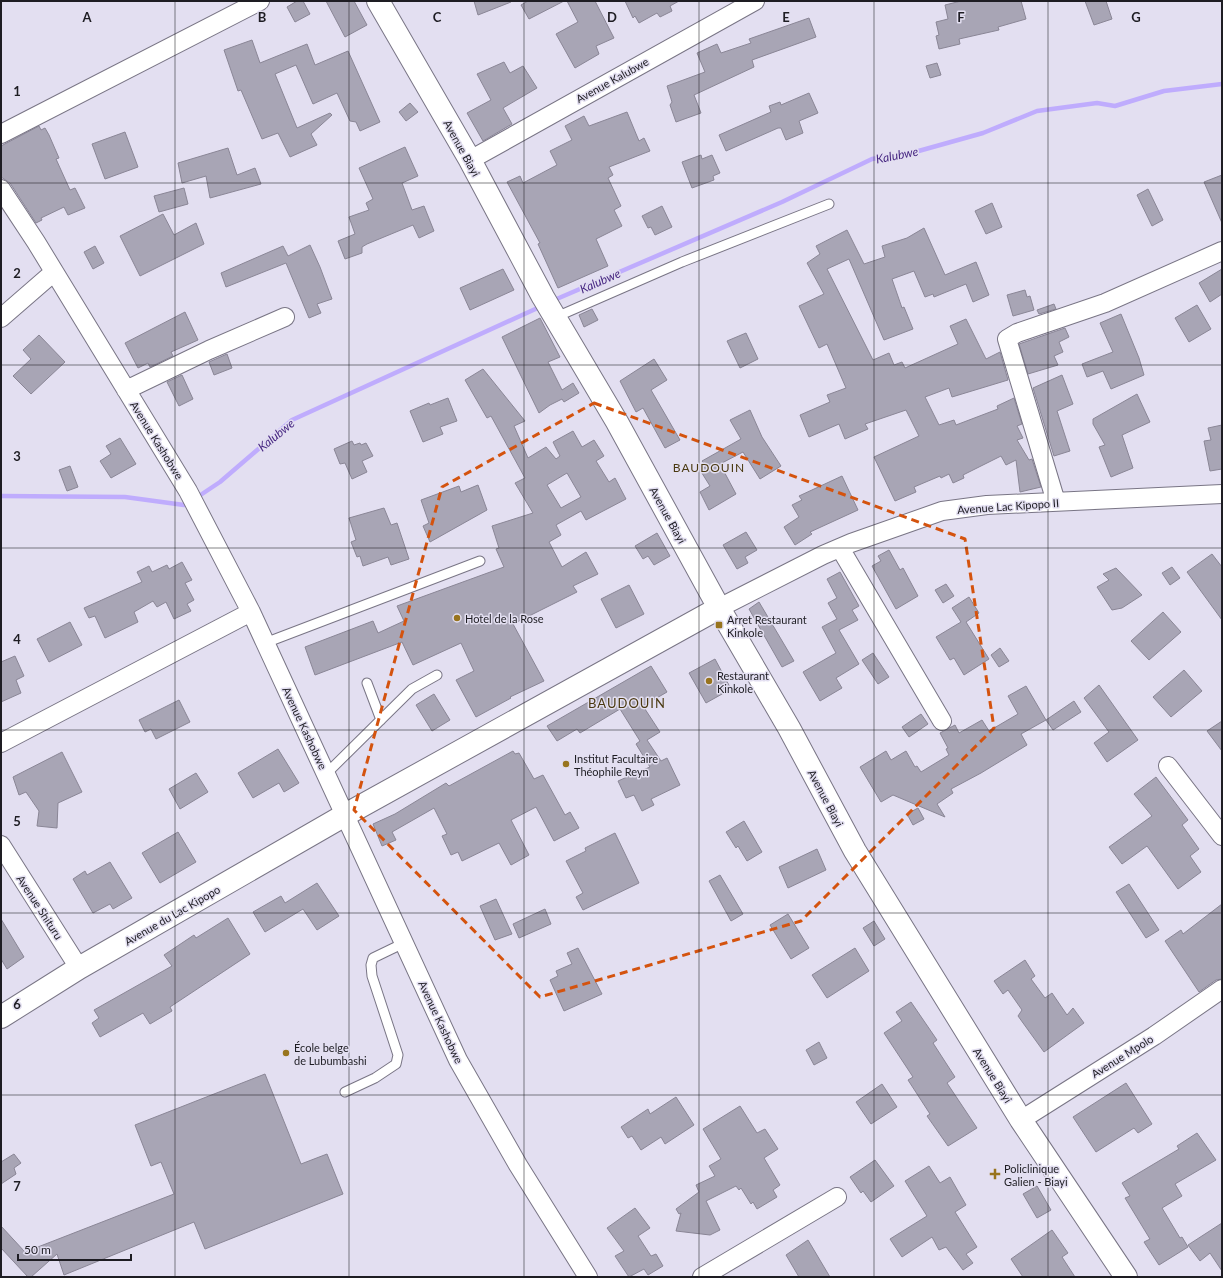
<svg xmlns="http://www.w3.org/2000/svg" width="1223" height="1278" viewBox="0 0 1223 1278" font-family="Lato,sans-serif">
	<rect width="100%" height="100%" fill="#e3dff1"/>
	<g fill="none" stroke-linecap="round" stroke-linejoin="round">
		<path stroke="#bfacfd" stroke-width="4.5" d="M552,301L782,202L872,159L915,152L983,133L1037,111L1097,103L1115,106L1164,91L1222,84
			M1,496L125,497L184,505L190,502
			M196,498L220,482L292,420L542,306"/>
	</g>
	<path fill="#a8a5b5" stroke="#8a8696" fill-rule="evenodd" d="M297,1H303L310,14L295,22L287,7Z
		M326,1H354L367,25L345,37Z
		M474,1H511V2L478,15Z
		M528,1H564L529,19L521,5Z
		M567,1H595L614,38L596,46L599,54L575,68L556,34L578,22Z
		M625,1H679L670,6L672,11L660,17L657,13L639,23L635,16L633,18Z
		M961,1H1021L1026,19L998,27L999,30L959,39L960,44L939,49L936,36L939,35L936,22L948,19L945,5Z
		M1085,1H1106L1112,19L1094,25Z
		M809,18L816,37L752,60L754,67L694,95L701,113L676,122L670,105L672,102L667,86L705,72L697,53L717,44L721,53L751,43L749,39Z
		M252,40L260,63L307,44L315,65L348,51L380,122L360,131L356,122L350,121L337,93L313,104L296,65L275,74L297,128L330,113L332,115L311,134L317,145L290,157L278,133L262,139L241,90L238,91L224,50Z
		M504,62L510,73L523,66L537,88L503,108L512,124L483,141L467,113L491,100L477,74Z
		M937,63L941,75L930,78L926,66Z
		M809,93L818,113L799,121L803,133L786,140L781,128H778L726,151L719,135L771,112L769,106L780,102L781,105Z
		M410,103L418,112L406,121L399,112Z
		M627,112L639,141L644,138L650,151L609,167L613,175L608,178L621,206L614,210L622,226L596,239L608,266L558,288L538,244L540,243L507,182L520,176L523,183L557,165L550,151L572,140L565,126L584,116L589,126Z
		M39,126L41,130L45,128L49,135L59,158L56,159L70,190L75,188L85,208L68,215L64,207L41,218L42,220L36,223L10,183L1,177V146Z
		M125,132L138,167L105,179L92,144Z
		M405,147L418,176L402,183L412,210L424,206L434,231L419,238L413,225L367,244L362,247V253L345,259L338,241L355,234L349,217L369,210L366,203L373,199L359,168Z
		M228,148L237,175L255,168L261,184L210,198L206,176L182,183L178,163Z
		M701,155L702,159L712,155L720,173L713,176L714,180L692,188L682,162Z
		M1222,175V223L1204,182Z
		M184,188L188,204L159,212L154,196Z
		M1148,189L1163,220L1152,226L1137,195Z
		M992,203L1002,227L986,234L975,211Z
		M662,206L672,227L655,235L651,227L648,228L642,216Z
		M163,214L174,235L196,223L204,244L140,276L120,236Z
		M924,228L945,275L976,262L989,295L973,302L966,284L934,297L933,294L925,297L914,271L892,279L902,308L904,307L913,329L884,340L849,259L827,269L873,360L889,353L894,365L902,362L905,368L958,344L950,326L966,319L986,359L1000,352L1008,380L952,397L949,388L925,397L939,425L954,420L956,425L998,409L997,406L1014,398L1022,424L1017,426L1023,438L1017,440L1029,460L1032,459L1041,487L1020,492L1016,460L1006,465L1001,456L963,475L964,478L953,483L949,474L941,478L940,476L914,487L916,492L895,501L874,457L919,436L906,410L865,424L868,429L845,439L839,424L809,437L800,415L830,402L827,395L846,388L827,344L819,348L799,306L824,294L807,263L820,254L816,246L847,230L864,264L885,257L882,246L907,238Z
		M310,245L320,267L332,299L317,304L321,313L309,318L286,263L226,287L221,273L283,246L288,256Z
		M95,246L104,263L93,269L84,252Z
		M503,269L514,290L470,310L460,288Z
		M1222,269V294L1210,302L1199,283Z
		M1025,290L1027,297L1030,296L1034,310L1013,316L1007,295Z
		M1054,304L1056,309L1039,314L1037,310Z
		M1197,305L1211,329L1189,342L1175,318Z
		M592,309L598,320L584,327L579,315Z
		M185,312L198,340L171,352L173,356L150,367L148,363L138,368L125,343Z
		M1121,314L1139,358L1144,375L1111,389L1103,371L1087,377L1082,364L1113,352L1100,323Z
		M540,318L560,357L548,362L562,390L573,383L579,393L564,402L562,399L550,405L539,413L502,337Z
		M1065,328L1069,337L1059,342L1063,352L1054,356L1058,365L1028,374L1019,344Z
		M746,333L758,359L740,368L727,341Z
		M39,335L65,362L31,394L13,376L31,359L23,350Z
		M227,354L232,368L214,375L209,362Z
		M654,359L667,380L651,390L680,440L665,448L643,408L636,412L620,381Z
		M483,369L525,421L514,426L528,458L546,447L556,459L560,456L553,442L573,431L582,447L594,440L604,456L596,461L609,482L615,478L626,499L586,520L581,511L556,525L561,535L549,542L562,567L586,552L598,574L573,586L577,592L513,624L544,681L510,697L511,698L476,717L456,680L474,671L461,643L413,665L402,642L315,675L305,647L373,621L378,633L404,621L397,606L504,567L496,549L499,548L492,526L533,513L515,483L525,478L491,416L487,418L465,380ZM567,473L581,497L561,508L547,485Z
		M182,375L193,399L179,406L167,382Z
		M1062,375L1073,404L1057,411L1070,451L1054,456L1033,388Z
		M1137,394L1150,422L1122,435L1133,468L1111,477L1099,447L1105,445L1093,424V419Z
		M448,398L457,421L440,427L443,434L423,442L410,411L429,403L430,405Z
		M750,410L762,437L781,466L760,479L743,452L720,464L736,494L709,510L700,492L710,486L700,470L706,466L702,461L741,439L730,420Z
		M1222,425V469L1210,471L1204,441L1211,440L1208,428Z
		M120,438L136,464L111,478L100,461L111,454L106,446Z
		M352,441L354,445L360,443L361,445L366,443L373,456L362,461L367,472L352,479L345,463L340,464L334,449Z
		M70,466L78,487L67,491L59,470Z
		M842,476L858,510L810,532L812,534L795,545L784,527L799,517L792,505L802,500L799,496Z
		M478,485L487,510L430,542L423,526L429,523L421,500L459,486L461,492Z
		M384,508L391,525L397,523L409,559L391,565L388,557L363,566L360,556L357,557L351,542L356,540L349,518Z
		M746,532L757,550L745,557L748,563L737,569L723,545Z
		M657,533L670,556L654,565L648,556L643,559L635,546Z
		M889,550L900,570L903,568L918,596L896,609L872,566L881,561L878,556Z
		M1212,554L1222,567V620L1187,572Z
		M182,562L192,580L185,583L194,600L187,604L191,611L174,619L166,602L157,607L153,601L134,612L138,622L105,638L95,616L89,618L84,608L142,582L137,572L149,566L152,572L167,565L169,569Z
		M1172,567L1180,578L1170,585L1162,573Z
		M1116,568L1142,595L1122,608L1112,610L1097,587L1109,580L1103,574Z
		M840,572L859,606L852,610L858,620L839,630L859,664L836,678L842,688L820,701L803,672L836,653L822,627L837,619L828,603L837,598L827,579Z
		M946,584L954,596L943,603L935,590Z
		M629,585L644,614L616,628L601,599Z
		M969,597L979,613L966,622L989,659L964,675L954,658L950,660L936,637L961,622L952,608Z
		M759,602L794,661L782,667L749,609Z
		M1163,612L1181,632L1149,660L1131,641Z
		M70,622L82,645L49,662L37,639Z
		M1000,648L1009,661L999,667L991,655Z
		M873,653L889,677L878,684L862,660Z
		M15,656L24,676L16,680L21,693L1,702V662Z
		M715,659L731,689L706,703L689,673Z
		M651,666L667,692L643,706L660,732L647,740L661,761L667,758L680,785L651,799L654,805L642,811L634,795L626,798L618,781L650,767L636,744L640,741L620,709L580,733L577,729L557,741L547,726Z
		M1184,670L1202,691L1171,717L1153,697Z
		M1099,685L1138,740L1107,762L1094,743L1109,732L1084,698Z
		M1026,686L1046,720L1021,734L1027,745L981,773L951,789L953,793L937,804L945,817L893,795L881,802L860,767L886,751L891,760L906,751L915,767L917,766L921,772L949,755L946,749L948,748L940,733L955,725L959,733L982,720L989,731L1018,714L1008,696Z
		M434,694L450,720L432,731L416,705Z
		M179,700L190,722L156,739L151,729L145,732L139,720Z
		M1074,701L1081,712L1053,730L1046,720Z
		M921,714L928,724L909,737L902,727Z
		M1222,721V751L1207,731Z
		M278,749L299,783L284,792L279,783L253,798L238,773Z
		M513,751L515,754L519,753L534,779L543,775L565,815L570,812L579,828L554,841L536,807L511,820L529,855L511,865L499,843L462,861L458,852L451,855L442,836L447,834L434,808L392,832L396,840L382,846L373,824L395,814L446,783L449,786Z
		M62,752L82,792L58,803L57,828L37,826L39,811L26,792L19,795L13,777Z
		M196,773L208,792L180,809L169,789Z
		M1156,777L1188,820L1182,825L1199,849L1190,856L1201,872L1178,889L1147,846L1122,864L1109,847L1152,816L1134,794Z
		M918,808L924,819L913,825L907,814Z
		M744,821L762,852L747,861L738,846L736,848L726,832Z
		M178,832L196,862L160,883L142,853Z
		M615,833L639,883L583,910L576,897L583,893L566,861L586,851L585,848Z
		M817,849L826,870L788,888L779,867Z
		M110,862L132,898L113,909L110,904L93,913L73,879L85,871L87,875Z
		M720,875L743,914L731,921L709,881Z
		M317,883L339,916L317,930L303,909L265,932L253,912L281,896L285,903Z
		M1129,884L1159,930L1146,938L1116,892Z
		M496,899L512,934L495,940L480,906Z
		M1222,904V979L1216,980L1199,992L1165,941L1181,930L1183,934Z
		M545,909L551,924L519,938L513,924Z
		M788,914L809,948L791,959L770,925Z
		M228,918L250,954L170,1007L172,1011L150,1024L143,1013L100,1037L92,1023L99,1018L94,1010L172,966L164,955L194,935L196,938Z
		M1,919L24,957L7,969L1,959Z
		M874,921L885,939L874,946L863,928Z
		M578,948L602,994L564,1011L550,980L558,976L556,971L572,964L567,953Z
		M855,948L869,971L827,998L812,975Z
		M1025,960L1035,976L1031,979L1045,998L1052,993L1067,1015L1073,1008L1084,1023L1044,1052L1018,1016L1022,1010L1008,990L1003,994L994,981Z
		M911,1002L937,1040L933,1043L955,1077L947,1083L977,1128L948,1146L927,1116L930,1114L908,1080L913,1077L884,1033L902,1021L896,1012Z
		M819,1042L827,1058L814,1065L806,1050Z
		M265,1074L301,1164L327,1154L343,1194L205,1249L194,1222L64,1275L57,1254L31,1277H28L1,1248V1226L25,1252L174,1194L161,1162L151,1166L135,1125Z
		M1126,1083L1152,1124L1138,1133L1134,1128L1096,1152L1073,1117Z
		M882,1084L897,1107L871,1124L856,1102Z
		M676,1097L694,1125L665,1144L661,1137L641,1150L632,1136L628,1138L621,1127L648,1109L650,1114Z
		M740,1106L757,1133L765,1129L778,1149L764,1158L780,1185L773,1190L777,1197L757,1209L753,1202L751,1204L741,1188L739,1190L736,1186L706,1201L720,1230L710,1235L676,1231L681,1213L679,1214L676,1209L699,1192L696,1185L715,1176L709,1166L721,1159L703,1129Z
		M1197,1133L1216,1160L1175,1184L1182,1196L1162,1208L1180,1238L1182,1237L1188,1247L1159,1265L1144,1242L1150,1239L1125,1198L1130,1196L1122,1183L1179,1149L1177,1146Z
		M14,1154L21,1163L14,1168L16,1174L1,1184V1162Z
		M875,1160L894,1186L871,1202L863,1191L861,1193L850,1177Z
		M929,1166L940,1183L950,1177L966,1205L955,1212L977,1247L966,1254L973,1263L963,1270L946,1247L939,1250L932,1237L902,1257L890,1239L927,1216L905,1181Z
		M1037,1186L1051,1210L1037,1218L1023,1194Z
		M635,1208L650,1228L638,1236L651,1256L656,1254L663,1266L648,1275L644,1269L629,1277L615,1256L624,1251L607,1228Z
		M1222,1223V1271L1210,1253L1200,1261L1188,1245Z
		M1052,1230L1068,1253L1062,1257L1075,1277H1023L1011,1259Z
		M808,1240L830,1277H799L786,1255Z"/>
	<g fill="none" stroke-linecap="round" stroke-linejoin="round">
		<defs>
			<path id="lane" d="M556,317L682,262L829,204
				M265,643L480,561
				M367,683L381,720
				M326,774L412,689L437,675
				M345,1092L375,1078L396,1064L398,1055L372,976L371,965L373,958L404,943"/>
			<path id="street" d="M1,134L260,1
				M470,160L755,1
				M1,189L36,242L188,491L251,612L458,1060L518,1165L588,1277
				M1,318L54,272
				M126,390L209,350L285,317
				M1056,502L1007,339L1017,333L1105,303L1222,251
				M840,548L942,721
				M719,608L823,555L851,543L942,511L987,505L1222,494
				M1,743L251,612
				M1168,766L1222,836
				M1,845L79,968
				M1021,1120L1154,1036L1222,989
				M702,1277L837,1197"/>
			<path id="secondary" d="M378,1L470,160L543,297L617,422L719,608L789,728L855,851L1021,1120L1126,1277
				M1,1017L79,968L345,815L719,608"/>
		</defs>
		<use href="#lane" stroke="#797585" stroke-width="11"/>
		<use href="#street" stroke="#797585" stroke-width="20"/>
		<use href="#secondary" stroke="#797585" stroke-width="24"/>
		<use href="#lane" stroke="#fff" stroke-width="9"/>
		<use href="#street" stroke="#fff" stroke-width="18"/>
		<use href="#secondary" stroke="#fff" stroke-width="22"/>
	</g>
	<path fill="none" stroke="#d4530e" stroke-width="3" stroke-dasharray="8 5" stroke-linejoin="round" d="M594,403L965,539L994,728L801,921L540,997L354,810L442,487Z"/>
	<path fill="none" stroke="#1e1d23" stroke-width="1" stroke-opacity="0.55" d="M175,1V1277M349,1V1277M524,1V1277M699,1V1277M874,1V1277M1048,1V1277M1,183H1222M1,365H1222M1,548H1222M1,730H1222M1,913H1222M1,1095H1222"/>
	<g fill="#98741e" stroke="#e3dff1" stroke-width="1.5">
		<circle cx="457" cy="618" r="4"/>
		<rect x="715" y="621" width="8" height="8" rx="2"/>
		<circle cx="709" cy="681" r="4"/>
		<circle cx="566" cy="764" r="4"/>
		<circle cx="286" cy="1053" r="4"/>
		<path d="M993 1168h4v4h4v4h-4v4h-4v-4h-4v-4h4z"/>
	</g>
	<g text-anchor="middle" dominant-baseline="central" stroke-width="3" stroke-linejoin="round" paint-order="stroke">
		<g font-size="11" fill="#1e1d23" stroke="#e3dff1">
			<text transform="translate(612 80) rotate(-29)">Avenue Kalubwe</text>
			<text transform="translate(462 148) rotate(61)">Avenue Biayi</text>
			<text transform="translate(157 440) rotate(58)">Avenue Kashobwe</text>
			<text transform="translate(1008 506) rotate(-4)">Avenue Lac Kipopo II</text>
			<text transform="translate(668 515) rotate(61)">Avenue Biayi</text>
			<text transform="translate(305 728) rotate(65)">Avenue Kashobwe</text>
			<text transform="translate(826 798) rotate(62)">Avenue Biayi</text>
			<text transform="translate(40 907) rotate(57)">Avenue Shituru</text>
			<text transform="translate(172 915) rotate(-30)">Avenue du Lac Kipopo</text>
			<text transform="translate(441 1022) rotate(65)">Avenue Kashobwe</text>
			<text transform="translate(1122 1056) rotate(-32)">Avenue Mpolo</text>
			<text transform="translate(993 1075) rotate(58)">Avenue Biayi</text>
		</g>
		<g font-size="11" fill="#1e1d23" stroke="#e3dff1" text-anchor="start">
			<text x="465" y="618">Hotel de la Rose</text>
			<text x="727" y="619">Arret Restaurant<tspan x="727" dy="13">Kinkole</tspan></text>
			<text x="717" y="675">Restaurant<tspan x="717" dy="13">Kinkole</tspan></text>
			<text x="574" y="758">Institut Facultaire<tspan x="574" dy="13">Théophile Reyn</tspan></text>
			<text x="294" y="1047">École belge<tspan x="294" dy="13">de Lubumbashi</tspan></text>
			<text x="1004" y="1168">Policlinique<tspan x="1004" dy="13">Galien - Biayi</tspan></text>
		</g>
		<g font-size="12" font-style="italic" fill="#472782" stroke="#e3dff1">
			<text transform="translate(897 155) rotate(-11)">Kalubwe</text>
			<text transform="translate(600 281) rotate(-24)">Kalubwe</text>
			<text transform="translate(276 435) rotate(-39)">Kalubwe</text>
		</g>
		<g font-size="12" letter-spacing="1" fill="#4a3911" stroke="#e3dff1">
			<text x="709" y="467">BAUDOUIN</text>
		</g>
		<g font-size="13" letter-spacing="1" fill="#4a3911" stroke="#e3dff1">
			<text x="627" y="703">BAUDOUIN</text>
		</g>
	</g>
	<g font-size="13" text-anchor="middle" font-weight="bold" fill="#1e1d23" stroke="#e3dff1" stroke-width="3" stroke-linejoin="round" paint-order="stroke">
		<text x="87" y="22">A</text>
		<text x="262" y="22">B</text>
		<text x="437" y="22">C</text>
		<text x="612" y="22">D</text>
		<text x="786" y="22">E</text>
		<text x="961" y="22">F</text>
		<text x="1136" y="22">G</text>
		<text x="17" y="96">1</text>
		<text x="17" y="278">2</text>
		<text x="17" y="461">3</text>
		<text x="17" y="644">4</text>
		<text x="17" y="826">5</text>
		<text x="17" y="1009">6</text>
		<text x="17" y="1191">7</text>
	</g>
	<rect width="1223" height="1278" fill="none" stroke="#1e1d23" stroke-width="4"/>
	<path d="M18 1254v6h113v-6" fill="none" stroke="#1e1d23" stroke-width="2"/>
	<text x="24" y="1254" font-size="12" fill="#1e1d23" stroke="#e3dff1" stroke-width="3" paint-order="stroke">50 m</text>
</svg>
